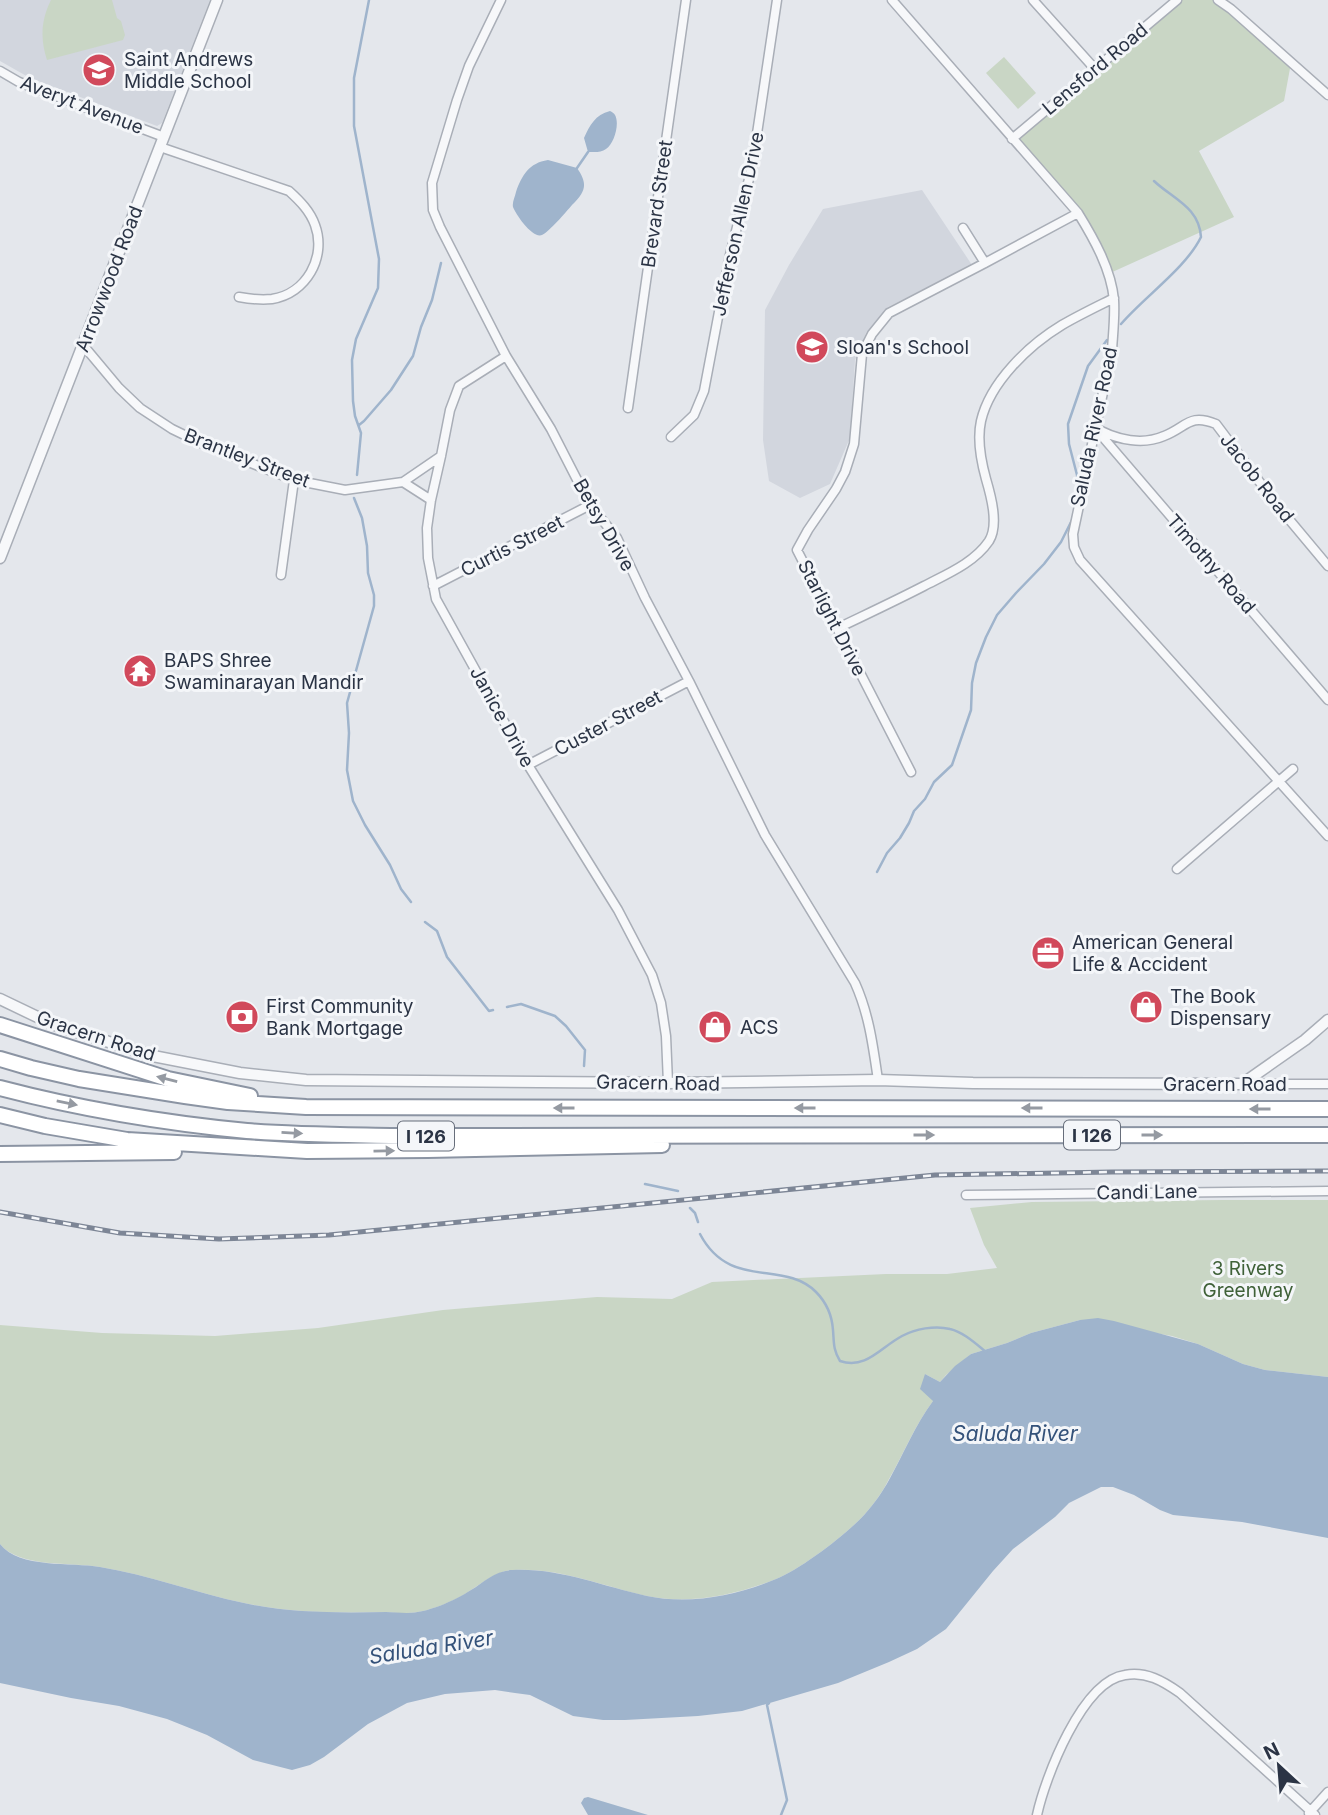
<svg xmlns="http://www.w3.org/2000/svg" width="1328" height="1815" viewBox="0 0 1328 1815" font-family="Inter,sans-serif">
	<rect width="100%" height="100%" fill="#e4e7ec"/>
	<path fill="#d2d6de" d="M0,0H210L162,123L157,126L30,78L0,61Z
		M922,190L972,265L888,307L866,333L855,360L850,438L830,484L800,498L769,481L763,440L765,310L789,265L823,209Z"/>
	<path fill="#c9d6c5" d="M51,0H112L117,18L121,21L125,35L123,40L47,60C40,39 41,20 51,0Z
		M1177,0H1219L1291,63L1284,101L1199,151L1234,217L1108,274L1090,232L1012,139Z
		M1004,57L1036,93L1018,109L986,73Z
		M1223,1200H1328V1377L1265,1370L1243,1364L1198,1344L1172,1336L1080,1320L1031,1333L1007,1343L971,1354L946,1375L940,1382L925,1374L933,1401C915,1425 904,1453 889,1479C883,1491 874,1504 865,1514C847,1534 801,1569 776,1579C737,1595 689,1605 647,1596C602,1586 559,1567 513,1570C496,1571 484,1582 471,1590C455,1601 427,1613 407,1613C400,1614 393,1612 386,1612C338,1613 291,1613 244,1603C196,1593 149,1575 100,1567C72,1562 19,1568 0,1544V1325L102,1333L215,1336L318,1328L443,1310L597,1297L672,1299L712,1282L886,1274H947L997,1268L984,1245L970,1208L1032,1202Z"/>
	<path fill="#9fb4cc" d="M610,111C612,112 614,113 615,115C620,124 614,144 606,149C601,153 594,152 588,152L584,138C590,125 595,115 610,111Z
		M548,160L577,168C588,184 586,191 572,205C566,212 549,232 542,235C533,239 516,215 513,207C512,202 515,197 516,192C522,175 529,163 548,160Z
		M1098,1318L1114,1321L1198,1344L1243,1364L1265,1370L1328,1377V1538L1242,1522L1173,1515L1160,1510L1134,1495L1113,1487H1101L1069,1503L1055,1517L1013,1549L993,1571L946,1629L917,1649L889,1662L838,1683L742,1711L698,1716L625,1720H603L573,1716L530,1695L515,1693L495,1690L445,1694L407,1703L368,1724L324,1757L310,1765L292,1770L253,1760L207,1735L167,1719L119,1706L71,1698L0,1683V1544C19,1569 72,1562 100,1567C149,1575 196,1593 244,1603C290,1613 338,1613 386,1612C393,1612 400,1613 407,1613C427,1613 454,1601 471,1590C484,1582 496,1570 513,1570C560,1568 601,1586 647,1596C689,1605 736,1596 776,1579C801,1569 847,1534 865,1514C874,1504 883,1491 889,1480C904,1453 915,1425 933,1401L920,1389L925,1374L940,1382L955,1366L971,1354L1007,1343L1031,1333L1080,1320Z
		M588,1797L648,1815H588L581,1803L584,1798Z"/>
	<g fill="none" stroke-linecap="round" stroke-linejoin="round">
		<path stroke="#9fb4cc" stroke-width="2.5" d="M577,168L588,152
			M1121,324C1144,297 1186,268 1201,237C1199,207 1173,199 1154,181
			M359,425L364,421L391,390L413,356L421,327L432,300L441,263
			M357,475L361,433L355,416L353,401L352,360L356,339L378,288L379,259L354,126V78L369,0
			M1078,491L1077,475L1069,444L1068,424L1088,366L1107,340
			M354,498L362,518L367,546L368,573L374,595V606L347,703L349,733L347,770L353,801L365,825L390,865L401,889L411,902
			M877,872L887,853L900,838L909,823L914,811L925,799L934,782L952,765L971,710L972,683L976,663L986,637L997,615L1016,593L1044,564L1061,542L1073,518
			M425,922L437,931L447,957L489,1011L493,1010
			M507,1007L521,1004L555,1016L566,1026L585,1050L584,1066
			M645,1184L678,1191
			M690,1208L695,1213L698,1222
			M700,1234C730,1291 783,1259 816,1292C826,1302 832,1316 833,1330C834,1342 833,1350 840,1361C866,1370 881,1347 902,1336C915,1329 935,1325 950,1329C963,1332 975,1343 986,1352
			M769,1703L767,1705L787,1800L781,1815"/>
		<defs>
			<path id="minor" d="M501,0L469,66L457,100L432,183L433,210L440,227L506,356L551,429L590,505L617,538L645,598L689,681L765,835L855,983C869,1014 873,1046 878,1080
				M892,0L1078,213C1094,239 1111,269 1114,300C1115,317 1113,334 1112,350L1073,534L1074,547L1080,560L1328,836
				M1033,0L1095,69
				M1218,0L1231,9L1328,95
				M0,71L19,82L164,137
				M1012,139L1177,0
				M160,147L289,191C300,201 310,211 315,225C327,257 306,294 272,299C261,300 250,299 239,297
				M963,228L985,263
				M83,345L119,388L140,408L172,429L205,445L294,480L345,490L403,482L441,456
				M506,356L459,386L450,410L441,456L431,500L427,528L428,558L436,599L528,765L618,910L652,975L661,1003L666,1036L668,1083
				M628,408L686,0
				M1095,428L1328,700
				M1099,430C1119,440 1143,445 1164,436C1187,427 1189,413 1216,424L1277,505L1328,566
				M671,437L694,415L704,391L729,259L752,167L777,0
				M403,482L431,500
				M281,575L294,480
				M433,586L590,505
				M838,628C867,614 895,601 924,586C947,574 974,563 989,541C999,525 991,496 986,479C981,461 977,439 981,421C990,382 1029,345 1062,325C1079,315 1096,307 1114,298
				M528,765L689,681
				M911,772L797,550L808,530L836,489L845,472L854,444L862,354L872,334L889,313L985,263L1078,213
				M1177,869L1293,769
				M1242,1084H1328
				M966,1195L1328,1191
				M1309,1813L1328,1792
				M1037,1815C1045,1778 1082,1681 1125,1675C1146,1671 1163,1681 1180,1693L1315,1815"/>
			<path id="tertiary" d="M0,558L217,0
				M0,999L52,1024L153,1056L240,1073L306,1080L668,1083L878,1080L973,1083L1242,1084L1305,1040L1328,1020"/>
			<path id="motorway" d="M0,1025L168,1079L250,1096
				M0,1059L31,1068L79,1079L185,1096L228,1102L306,1107L1328,1109
				M0,1088C80,1109 164,1123 247,1131C296,1135 346,1135 396,1136L1328,1135
				M0,1115L45,1126L127,1140L307,1151L428,1150L662,1145
				M0,1154L174,1152"/>
		</defs>
		<use href="#minor" stroke="#a9aeb7" stroke-width="11"/>
		<use href="#tertiary" stroke="#a9aeb7" stroke-width="13"/>
		<use href="#motorway" stroke="#8b94a3" stroke-width="18"/>
		<use href="#minor" stroke="#f7f8fa" stroke-width="8"/>
		<use href="#tertiary" stroke="#f7f8fa" stroke-width="10"/>
		<use href="#motorway" stroke="#fff" stroke-width="14"/>
		<defs>
			<path id="rail" d="M0,1212L120,1233L219,1239L329,1235L935,1175L1112,1172L1328,1171"/>
		</defs>
		<use href="#rail" stroke="#7d8696" stroke-width="5"/>
		<use href="#rail" stroke="#f4f6f9" stroke-width="2.5" stroke-dasharray="8" stroke-linecap="butt"/>
	</g>
	<defs><path id="oneway-solid" d="M-6-.8H1V-3.2L6.5 0L1 3.2V.8H-6Z" transform="scale(1.75)"/></defs>
	<g fill="#959aa2">
		<use href="#oneway-solid" transform="translate(167 1079) rotate(-166)"/>
		<use href="#oneway-solid" transform="translate(67 1103) rotate(11)"/>
		<use href="#oneway-solid" transform="translate(564 1108) rotate(-180)"/>
		<use href="#oneway-solid" transform="translate(805 1108) rotate(-180)"/>
		<use href="#oneway-solid" transform="translate(1032 1108) rotate(-180)"/>
		<use href="#oneway-solid" transform="translate(1260 1109) rotate(-180)"/>
		<use href="#oneway-solid" transform="translate(292 1133) rotate(3)"/>
		<use href="#oneway-solid" transform="translate(924 1135)"/>
		<use href="#oneway-solid" transform="translate(1152 1135)"/>
		<use href="#oneway-solid" transform="translate(384 1151) rotate(-1)"/>
	</g>
	<defs>
		<symbol id="school-disc" viewBox="-11 -11 22 22"><circle r="9.5" fill="#d1495b" stroke="#f4f6f9"/><path d="M0-5L7-2L0 1L-7-2ZM-4 1L0 2.5L4 1V4Q0 6-4 4Z" fill="#fff"/></symbol>
		<symbol id="temple-disc" viewBox="-11 -11 22 22"><circle r="9.5" fill="#d1495b" stroke="#f4f6f9"/><path d="M0-6L5-2H3V0L6.5 2.5H4V6H1.5V3h-3V6H-4V2.5H-6.5L-3 0V-2H-5Z" fill="#fff"/></symbol>
		<symbol id="office-disc" viewBox="-11 -11 22 22"><circle r="9.5" fill="#d1495b" stroke="#f4f6f9"/><path d="M-6-3h4V-5.5h4V-3h4V5H-6ZM-1-4.5V-3h2v-1.5ZM-6 0V1H6V0Z" fill="#fff"/></symbol>
		<symbol id="shop-disc" viewBox="-11 -11 22 22"><circle r="9.5" fill="#d1495b" stroke="#f4f6f9"/><path d="M-5-2.5h2.3a2.7 3.5 0 0 1 5.4 0H5L5.5 6h-11ZM-1.5-2.5h3a1.5 2.3 0 0 0-3 0Z" fill="#fff"/></symbol>
		<symbol id="bank-disc" viewBox="-11 -11 22 22"><circle r="9.5" fill="#d1495b" stroke="#f4f6f9"/><path d="M-6-4H6V4H-6ZM0-2.3a2.3 2.3 0 1 0 0 4.6a2.3 2.3 0 1 0 0-4.6Z" fill="#fff"/></symbol>
	</defs>
	<g fill-rule="evenodd">
		<use href="#school-disc" x="80" y="51" width="38" height="38"/>
		<use href="#school-disc" x="793" y="328" width="38" height="38"/>
		<use href="#temple-disc" x="121" y="652" width="38" height="38"/>
		<use href="#office-disc" x="1029" y="934" width="38" height="38"/>
		<use href="#shop-disc" x="1127" y="988" width="38" height="38"/>
		<use href="#bank-disc" x="223" y="998" width="38" height="38"/>
		<use href="#shop-disc" x="696" y="1008" width="38" height="38"/>
	</g>
	<g text-anchor="middle" dominant-baseline="central" stroke-width="6" stroke-linejoin="round" paint-order="stroke">
		<g fill="#f4f6f9" stroke="#676e7b" stroke-width="2">
			<rect x="1064" y="1120.5" width="56" height="29" rx="5"/>
			<rect x="398" y="1121.5" width="56" height="29" rx="5"/>
		</g>
		<g font-size="18" font-weight="bold" fill="#2b3445">
			<text x="1092" y="1135">I 126</text>
			<text x="426" y="1136">I 126</text>
		</g>
		<g font-size="19" fill="#2b3445" stroke="#f4f6f9" text-anchor="start">
			<text x="124" y="59">Saint Andrews<tspan x="124" dy="22">Middle School</tspan></text>
			<text x="836" y="347">Sloan's School</text>
			<text x="164" y="660">BAPS Shree<tspan x="164" dy="22">Swaminarayan Mandir</tspan></text>
			<text x="1072" y="942">American General<tspan x="1072" dy="22">Life &amp; Accident</tspan></text>
			<text x="1170" y="996">The Book<tspan x="1170" dy="22">Dispensary</tspan></text>
			<text x="266" y="1006">First Community<tspan x="266" dy="22">Bank Mortgage</tspan></text>
			<text x="740" y="1027">ACS</text>
		</g>
		<g font-size="19" fill="#2b3445" stroke="#f4f6f9">
			<text transform="translate(1095 69) rotate(-40)">Lensford Road</text>
			<text transform="translate(82 105) rotate(21)">Averyt Avenue</text>
			<text transform="translate(657 204) rotate(-82)">Brevard Street</text>
			<text transform="translate(738 224) rotate(-78)">Jefferson Allen Drive</text>
			<text transform="translate(109 279) rotate(-69)">Arrowwood Road</text>
			<text transform="translate(1094 427) rotate(-78)">Saluda River Road</text>
			<text transform="translate(247 458) rotate(21)">Brantley Street</text>
			<text transform="translate(1257 478) rotate(52)">Jacob Road</text>
			<text transform="translate(604 525) rotate(60)">Betsy Drive</text>
			<text transform="translate(512 546) rotate(-27)">Curtis Street</text>
			<text transform="translate(1211 564) rotate(49)">Timothy Road</text>
			<text transform="translate(832 618) rotate(63)">Starlight Drive</text>
			<text transform="translate(502 717) rotate(61)">Janice Drive</text>
			<text transform="translate(608 723) rotate(-28)">Custer Street</text>
			<text transform="translate(96 1036) rotate(18)">Gracern Road</text>
			<text transform="translate(658 1083) rotate(1)">Gracern Road</text>
			<text x="1225" y="1084">Gracern Road</text>
			<text transform="translate(1147 1192) rotate(-1)">Candi Lane</text>
		</g>
		<g font-size="19" fill="#3f6138" stroke="#f4f6f9">
			<text x="1248" y="1268">3 Rivers<tspan x="1248" dy="22">Greenway</tspan></text>
		</g>
		<g font-size="21" font-style="italic" fill="#34527a" stroke="#f4f6f9">
			<text x="1015" y="1433">Saluda River</text>
			<text transform="translate(431 1647) rotate(-9)">Saluda River</text>
		</g>
	</g>
	<g transform="translate(1279 1766) rotate(334)" stroke="#f4f6f9" stroke-width="5" paint-order="stroke">
	<path d="M0-5L12 26L0 18L-12 26Z" fill="#2b3445"/>
	<text y="-10" font-size="19" font-weight="bold" text-anchor="middle" fill="#2b3445">N</text>
	</g>
</svg>
